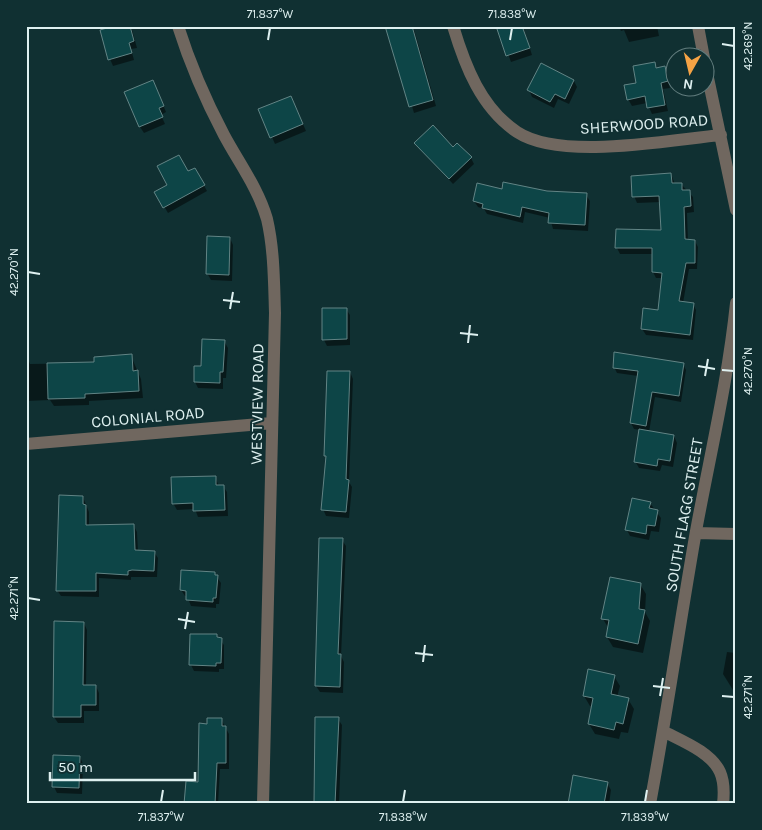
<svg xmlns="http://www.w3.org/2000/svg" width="762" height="830" viewBox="0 0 762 830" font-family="Karla,sans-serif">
	<rect width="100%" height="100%" fill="#103032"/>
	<path fill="#0007" d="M107,26H131L137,48L131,49L134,60L113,66L110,59Z
		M388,26H413L436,106L414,113Z
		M498,26H523L532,55L511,62Z
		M619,26H657L659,36L629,42L624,30L621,31Z
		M654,64L658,69L664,68L670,88L663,89L668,111L652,114L647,103L632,106L628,99Z
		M574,81L577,87L569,104L558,99L554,108L532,97L529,90Z
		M156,88L166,112L161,115L165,124L144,133L140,127Z
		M291,97L306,131L275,144L260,110Z
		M416,144L453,148L471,158L474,164L453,184Z
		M195,169L207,191L168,213L156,193Z
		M671,174L675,184H681L693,197L694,212L687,213L688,241H695L698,247L697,269H689L683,303L693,304L696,310L693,340L646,335L642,329L659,311L662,278H656L653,272V254H620L617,248L662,231L661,202L637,203L634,196Z
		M503,191L586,195L590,201L588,231L553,229L550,218L525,212L523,223L487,214L484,209L478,207L474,201Z
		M230,238L233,245L232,281L211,280L207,273Z
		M346,309L350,315V345L327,346L324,340Z
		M224,341L228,348L226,378H223V389L198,388L195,382L202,367Z
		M26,354L30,364L96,363L131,356L141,379L143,398L89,401V405L54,406L50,400L26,401Z
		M683,364L686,370L681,402L655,397L649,432L674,436L677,443L673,467L662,465L660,471L639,468L635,461L640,430L634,429L631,423L638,376L617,373L614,367Z
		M350,372L353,379L349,482L352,487L349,518L326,516L323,509L327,460L326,456Z
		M215,477L219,486H223L227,492L228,516L198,517L195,509L177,510L173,503Z
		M83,497L89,512V527L134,526L137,532L138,551L154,552L158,558L157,577H131V580L99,578V597L61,596L57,590Z
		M650,503L661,518L659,532L651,531L649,540L630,536L627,530Z
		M342,540L346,546L341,656L344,662L343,693L320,692L316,686Z
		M214,573L221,583L219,604H216V608L191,606L187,596H185L181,590Z
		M640,584L646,594L645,612L650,621L643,653L613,647L607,637L609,629L603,619Z
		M84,623L87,630L86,686H96L99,693V711H84V723H58L54,717Z
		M216,635L224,645V669H219V672L194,671L191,665Z
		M727,652L736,653V690H733L723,674Z
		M614,676L620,686L617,697L628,699L634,709L628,733L621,732L619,739L595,734L589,724L593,706H590L584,696Z
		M221,719L229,734V769H220L218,804H186L199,783Z
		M338,719L342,725L339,804H315Z
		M80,757L83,764L82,794L57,793L54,787Z
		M607,783L611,790L609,804H569Z"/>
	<path fill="#0d4547" stroke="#628485" d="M114,26H130L134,41L129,43L132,53L108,60L100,30Z
		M385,26H412L433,100L409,107Z
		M496,26H522L530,48L506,56Z
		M655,62L656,68L665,66L668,81L661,83L665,105L647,108L645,96L627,100L624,85L636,83L633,66Z
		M541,63L574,80L565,99L555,94L550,102L527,90Z
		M153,80L164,106L159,108L163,117L139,127L124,92Z
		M291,96L303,124L270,138L258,109Z
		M433,125L453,147L457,143L472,157L449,179L414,143Z
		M179,155L188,171L195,168L205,185L163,208L154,192L167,185L157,166Z
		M671,173L672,183H682V190H690L691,206L684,207L685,239L695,240V263H686L679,301L694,303L690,335L641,329L643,308L658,310L662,273L652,272V248H615L616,229L661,230L659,196L632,197L631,176Z
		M503,182L547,191L587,193L585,225L548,223L549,213L522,207L520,217L482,208L483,204L473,201L477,183L502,189Z
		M207,236L230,237L229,275L206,274Z
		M322,308H347V339L322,340Z
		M202,339L225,340L223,372H220V383L194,382V366H201Z
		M614,352L684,363L679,396L652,392L646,426L630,423L638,371L613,368Z
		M132,354L133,371L138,370L139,391L85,394V398L48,399L47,363L94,362V357Z
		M327,371H350L346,479L349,480L346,512L321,510L326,456H324Z
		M639,429L674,435L670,461L658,459L657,466L634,462Z
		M216,476V485H224L225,510L193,511V503L172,504L171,477Z
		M59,495L83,496V504L86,505V525L134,524L135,550L155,551L154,571L132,570L128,571V575L96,573V591H56Z
		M632,498L651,502L649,508L658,510L655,526L647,525L646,534L625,530Z
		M319,538H343L338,654H341L340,687L315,686Z
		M181,570L215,572V575H218L216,598H213V602L186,600V591L180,590Z
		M610,577L641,583L639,609L645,610L638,644L606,637L609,620L601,619Z
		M54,621L84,622L83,685H96V705H81V717H53Z
		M190,634H217V637L222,638L221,663H216V666L189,665Z
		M588,669L615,675L611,694L629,698L623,724L616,722L614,730L588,724L593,698L583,696Z
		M315,717H339L335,804H314Z
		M207,718H222V726H226V763H217L215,804H184L186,781L198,782L199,723L207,724Z
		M53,755L80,756L79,788L52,787Z
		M573,775L608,782L604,804H568Z"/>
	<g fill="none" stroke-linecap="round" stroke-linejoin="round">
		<path stroke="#70675f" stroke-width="12" d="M178,26C190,64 205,99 224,135C239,163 258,188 267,219C274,249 274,282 275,313L263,804
			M453,26C465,66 481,108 517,132C561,161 669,140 721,135
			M698,26L704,58
			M704,59L736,210
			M26,444L272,423
			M696,533L736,534
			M663,731C682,741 711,752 720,772C724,781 724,795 723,804
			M650,804C667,713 680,622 696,531C710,455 728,380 736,303"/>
	</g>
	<path fill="none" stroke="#def0f0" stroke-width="2" d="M268,40L270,28M510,40L512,28M722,44L734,46M28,272L40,274M223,300L240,302M230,309L233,292M460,333L478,335M468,343L470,325M698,366L715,369M722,370L734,371M705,376L708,359M28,598L40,600M178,619L195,622M185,629L188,612M415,653L433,655M423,662L425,645M653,686L670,688M660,696L663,678M722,696L734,697M161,802L163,790M403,802L405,790M645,802L647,790"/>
	<g text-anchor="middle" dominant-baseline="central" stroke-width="4" stroke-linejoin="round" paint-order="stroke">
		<g font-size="16" fill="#def0f0" stroke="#103032">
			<text transform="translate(644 124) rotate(-4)">SHERWOOD ROAD</text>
			<text transform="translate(257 404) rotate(-89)">WESTVIEW ROAD</text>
			<text transform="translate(148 417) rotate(-5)">COLONIAL ROAD</text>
			<text transform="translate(684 515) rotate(-80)">SOUTH FLAGG STREET</text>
		</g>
	</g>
	<rect width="762" height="830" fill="none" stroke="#103032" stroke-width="55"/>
	<g transform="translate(690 72) rotate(188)"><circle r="24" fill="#103032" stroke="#627d7e"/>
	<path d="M0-4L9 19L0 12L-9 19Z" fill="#f5a345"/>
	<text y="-8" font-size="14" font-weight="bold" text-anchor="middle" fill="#def0f0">N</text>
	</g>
	<path d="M50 772v8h145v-8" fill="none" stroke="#def0f0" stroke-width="2.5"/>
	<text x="58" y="772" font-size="15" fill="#def0f0" stroke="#103032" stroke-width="4" paint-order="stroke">50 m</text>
	<rect x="28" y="28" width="706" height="774" fill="none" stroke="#def0f0" stroke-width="2"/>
	<g font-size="12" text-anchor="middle" fill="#def0f0">
		<text x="270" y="18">71.837°W</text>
		<text x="512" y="18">71.838°W</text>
		<text transform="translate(748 46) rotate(-90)" y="4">42.269°N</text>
		<text transform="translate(14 272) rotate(-90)" y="4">42.270°N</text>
		<text transform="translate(748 371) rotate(-90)" y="4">42.270°N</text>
		<text transform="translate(14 598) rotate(-90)" y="4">42.271°N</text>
		<text transform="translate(748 697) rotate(-90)" y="4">42.271°N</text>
		<text x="161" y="821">71.837°W</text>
		<text x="403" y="821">71.838°W</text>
		<text x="645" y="821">71.839°W</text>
	</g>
</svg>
